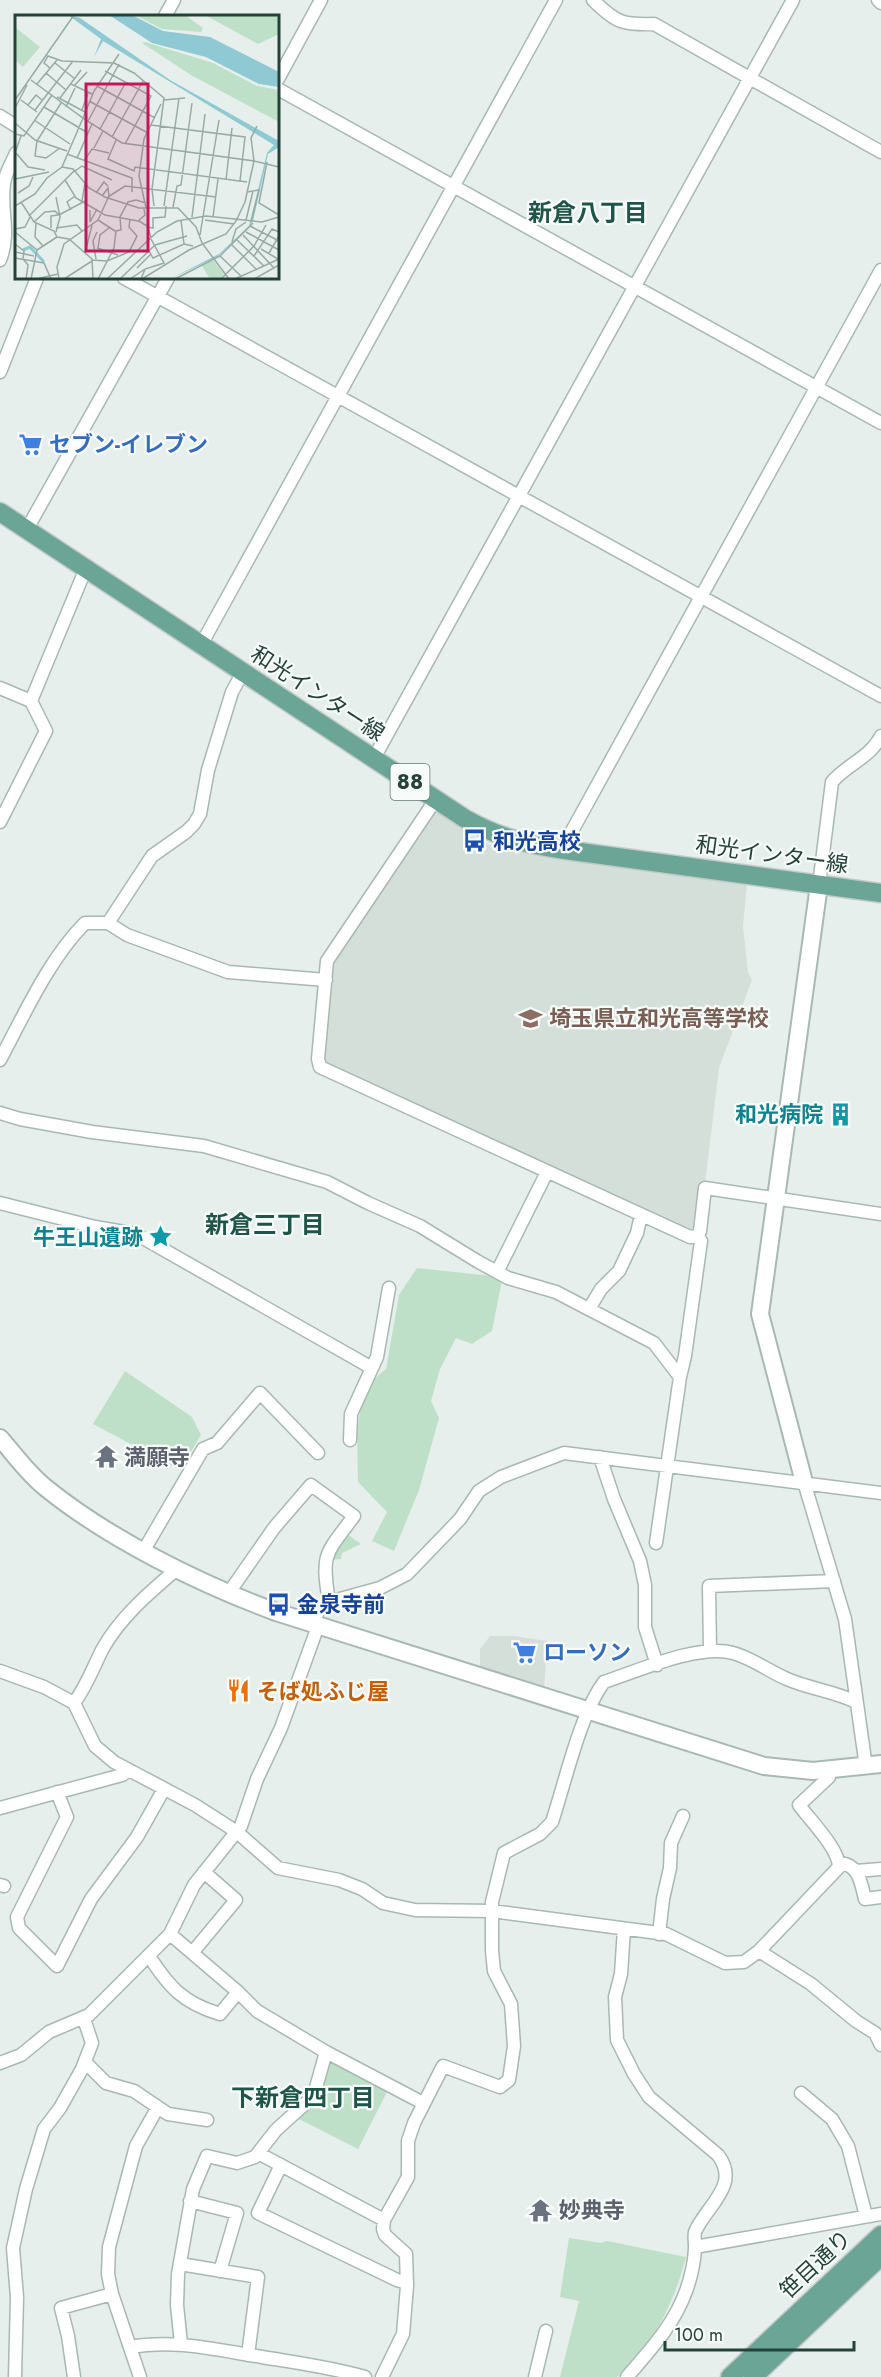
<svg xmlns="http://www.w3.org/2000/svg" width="881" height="2377" viewBox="0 0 881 2377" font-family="Jost,'Noto Sans JP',sans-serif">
	<rect width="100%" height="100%" fill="#e6efeb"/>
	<path fill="#d4dfda" d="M438,809L470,835L497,848L747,884L743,926L748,972L752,980L719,1068L705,1184H701L694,1227L689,1232L324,1064L321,1055L331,962L430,811Z
		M490,1636H514L547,1641L544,1689L480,1669V1649Z"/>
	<path fill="#bfe0c8" d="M417,1268L492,1276L502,1280L492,1331L472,1344L456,1338L440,1369L431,1401L439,1418L419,1490L394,1551L372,1541L387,1512L358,1482C358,1445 351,1393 386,1369L399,1295Z
		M125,1371L192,1417L201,1435L180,1470L93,1424Z
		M347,1534L361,1544L342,1553L341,1559L330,1560Z
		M333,2060L388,2090L358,2149L297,2118L328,2065Z
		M569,2238L601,2243L607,2241L686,2257C674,2303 654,2345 617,2377H560L579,2301L560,2297Z"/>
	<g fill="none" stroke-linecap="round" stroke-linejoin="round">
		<defs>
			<path id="minor" d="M593,0C616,23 623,25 654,24L881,152
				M878,0L881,3
				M165,16L174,0
				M278,79L321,0
				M278,89L881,423
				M0,116L16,126
				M0,260C11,232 0,211 4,184C5,173 12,163 16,153
				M124,278L881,696
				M0,372L37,278
				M27,529L168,278
				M201,645L556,0
				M0,688L31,701
				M374,758L793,0
				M436,799L327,961L318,1059L320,1067L690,1237L698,1236L700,1231L705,1188L881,1214
				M0,822L46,731L31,701L86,568
				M565,850L567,840L881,270
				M819,885L832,782C847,764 870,758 881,736
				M108,923L152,856L186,832L194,824L200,814L208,770L232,692L243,672
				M0,1060C24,1015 49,959 85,923H108L127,935L228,972L326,980
				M0,1113L20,1119L92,1132L204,1146L327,1182L368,1203L420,1226L477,1261L508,1278L556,1292L654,1343L680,1377L656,1543
				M0,1203L95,1227L136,1234L372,1368
				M497,1272L547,1172
				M589,1309L601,1289L619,1271L637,1233L641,1215
				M680,1377L685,1356L701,1241L698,1236
				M350,1440L351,1414L377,1357L389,1288
				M600,1457L614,1499L640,1561L645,1585V1627L657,1665
				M804,1482L845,1619L866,1767
				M144,1550L203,1449L217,1443L260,1393L318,1453
				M228,1594L274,1528L311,1485L354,1516C325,1555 321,1553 329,1602
				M312,1624L318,1612L329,1602L380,1588L407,1574L460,1519L479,1491L501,1477L564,1453L881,1493
				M710,1650L709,1586L834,1581
				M0,1671L44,1687L74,1703L95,1746L114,1762L195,1805L237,1832L278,1868L339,1880L362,1889L383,1903L415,1910L492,1911L666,1934L725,1963L744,1962L759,1951L839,1867C839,1849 810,1820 799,1805L829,1777V1771
				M74,1703C86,1687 93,1668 102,1650C120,1617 150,1592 178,1568
				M57,1792L67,1817L17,1917L19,1928L57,1966L91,1899L137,1837L164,1789
				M0,1808L122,1775L129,1770
				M839,1863C859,1864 861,1883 865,1899L881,1897
				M856,1871L881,1869
				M0,1885L4,1886
				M624,1929L621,1974L615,1997L617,2040L634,2074L649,2097L718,2155C741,2185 706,2206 695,2232C694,2236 695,2241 695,2246C695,2259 691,2278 686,2291C674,2325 650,2350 627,2377
				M170,1934L238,1992L257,2011L326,2052L423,2103
				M659,1934L663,1899L670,1868L671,1843L683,1816
				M759,1951L811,1984L856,2021L875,2033L881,2045
				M192,1953L236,1900L204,1872
				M149,1956C169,1987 183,2003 220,2014L238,1992
				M85,2062L106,2083L134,2091L168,2114L207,2120
				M0,2063L21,2055L49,2032L89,2015L170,1934L194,1885L241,1826L257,1779L281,1728L318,1626
				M801,2093L832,2119L848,2146L866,2216
				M258,2153L384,2220
				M281,2165L258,2213L397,2280L407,2283
				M190,2201L237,2213L220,2271
				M695,2247L881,2214
				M180,2264L258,2277L248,2355
				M181,2344L177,2305L178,2274L193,2189L207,2156L237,2163L255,2157L276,2130L307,2102L315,2091L326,2052
				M130,2347C175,2339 217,2350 262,2357C298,2363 330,2367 365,2377
				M15,2377L17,2297L13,2248L26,2189L44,2129L60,2108L82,2069L92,2043L84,2019
				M74,2377L68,2336L61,2308L112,2294
				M140,2377L112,2294L108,2274L109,2247L136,2146L158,2107
				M382,2377L403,2334L407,2286L406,2254L385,2235L383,2229L384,2220L408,2177V2141L414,2123L443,2066L500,2087L509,2080L514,2046L511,2004L494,1971L492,1950V1902L504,1853L540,1834L552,1822C565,1783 580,1714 604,1682C638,1671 699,1643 733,1653C752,1658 768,1671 787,1679C810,1689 834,1691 856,1702
				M535,2377L546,2331"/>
			<path id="tertiary" d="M0,1438C15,1455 28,1474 46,1488C109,1539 200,1584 276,1612L764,1766L813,1771L881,1764
				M804,1482L760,1314L819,885"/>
			<path id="primary" d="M0,512L464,818C499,838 526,844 565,850L881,893
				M730,2377L881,2235
				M753,2377L881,2256"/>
		</defs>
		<use href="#minor" stroke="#a8b8b2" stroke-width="15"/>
		<use href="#tertiary" stroke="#a8b8b2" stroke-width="20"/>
		<use href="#primary" stroke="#c2cac8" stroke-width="21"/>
		<use href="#minor" stroke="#fff" stroke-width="12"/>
		<use href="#tertiary" stroke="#fff" stroke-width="16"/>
		<use href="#primary" stroke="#6aa596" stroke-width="18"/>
	</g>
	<defs>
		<symbol id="supermarket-bare" viewBox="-9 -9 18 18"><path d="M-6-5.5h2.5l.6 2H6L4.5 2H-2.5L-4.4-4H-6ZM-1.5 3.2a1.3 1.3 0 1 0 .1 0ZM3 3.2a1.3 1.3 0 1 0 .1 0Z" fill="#3f7fe0" stroke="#f7fbf9" stroke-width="2.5" paint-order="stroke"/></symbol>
		<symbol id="bus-bare" viewBox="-9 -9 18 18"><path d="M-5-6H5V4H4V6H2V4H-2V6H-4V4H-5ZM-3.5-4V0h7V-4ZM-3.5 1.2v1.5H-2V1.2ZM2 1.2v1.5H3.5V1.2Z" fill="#1a4fb4" stroke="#f7fbf9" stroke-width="2.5" paint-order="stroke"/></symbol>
		<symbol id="school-bare" viewBox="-9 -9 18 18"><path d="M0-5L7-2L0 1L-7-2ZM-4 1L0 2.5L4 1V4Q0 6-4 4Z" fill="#8d6e63" stroke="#f7fbf9" stroke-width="2.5" paint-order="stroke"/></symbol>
		<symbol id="building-bare" viewBox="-9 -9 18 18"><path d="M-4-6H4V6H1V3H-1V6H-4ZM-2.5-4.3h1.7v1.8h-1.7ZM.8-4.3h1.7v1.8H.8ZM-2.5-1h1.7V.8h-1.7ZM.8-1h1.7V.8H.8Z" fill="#0f9aa8" stroke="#f7fbf9" stroke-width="2.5" paint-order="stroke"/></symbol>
		<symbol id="sight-bare" viewBox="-9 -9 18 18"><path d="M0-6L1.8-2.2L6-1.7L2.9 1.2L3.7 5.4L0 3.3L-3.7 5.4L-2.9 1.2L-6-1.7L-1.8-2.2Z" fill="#0f9aa8" stroke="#f7fbf9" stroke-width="2.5" paint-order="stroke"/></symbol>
		<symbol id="temple-bare" viewBox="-9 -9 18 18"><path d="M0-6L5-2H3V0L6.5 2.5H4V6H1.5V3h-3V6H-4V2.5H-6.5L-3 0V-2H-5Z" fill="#6b7280" stroke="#f7fbf9" stroke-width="2.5" paint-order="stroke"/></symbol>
		<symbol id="restaurant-bare" viewBox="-9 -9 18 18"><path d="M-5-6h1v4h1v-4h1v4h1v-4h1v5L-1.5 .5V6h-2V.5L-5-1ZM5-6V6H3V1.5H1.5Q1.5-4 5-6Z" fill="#e8710a" stroke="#f7fbf9" stroke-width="2.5" paint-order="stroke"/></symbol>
	</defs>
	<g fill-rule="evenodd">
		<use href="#supermarket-bare" x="14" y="428" width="33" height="33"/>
		<use href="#bus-bare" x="458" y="824" width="33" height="33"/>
		<use href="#school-bare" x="514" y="1002" width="33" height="33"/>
		<use href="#building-bare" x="824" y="1098" width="33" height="33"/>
		<use href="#sight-bare" x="144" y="1220" width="33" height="33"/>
		<use href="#temple-bare" x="90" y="1440" width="33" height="33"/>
		<use href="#bus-bare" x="262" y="1588" width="33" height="33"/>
		<use href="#supermarket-bare" x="508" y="1636" width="33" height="33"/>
		<use href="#restaurant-bare" x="222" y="1674" width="33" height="33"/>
		<use href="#temple-bare" x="524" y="2194" width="33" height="33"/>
	</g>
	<g text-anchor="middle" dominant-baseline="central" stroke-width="4.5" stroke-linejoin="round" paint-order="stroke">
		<rect fill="#f7fbf9" stroke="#637a73" stroke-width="1.5" x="390.5" y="764" width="39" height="36" rx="4.5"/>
		<g font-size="21" font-weight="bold" fill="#24423a">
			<text x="410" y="782">88</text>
		</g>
		<g font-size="22" font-weight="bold" fill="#366cbe" stroke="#f7fbf9" text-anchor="start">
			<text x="49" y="444">セブン-イレブン</text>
			<text x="543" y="1652">ローソン</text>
		</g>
		<g font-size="22" fill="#24423a" stroke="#f7fbf9">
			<text transform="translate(318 693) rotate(33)">和光インター線</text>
			<text transform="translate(772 854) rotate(8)">和光インター線</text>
			<text transform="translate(815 2264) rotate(-43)">笹目通り</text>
		</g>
		<g font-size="22" font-weight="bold" fill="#164399" stroke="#f7fbf9" text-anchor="start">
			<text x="493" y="841">和光高校</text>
			<text x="297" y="1604">金泉寺前</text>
		</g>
		<g font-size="22" font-weight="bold" fill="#785e54" stroke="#f7fbf9" text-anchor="start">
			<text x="549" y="1018">埼玉県立和光高等学校</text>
		</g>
		<g font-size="22" font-weight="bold" fill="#0d838f" stroke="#f7fbf9" text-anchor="end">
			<text x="823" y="1114">和光病院</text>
			<text x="143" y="1237">牛王山遺跡</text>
		</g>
		<g font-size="22" font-weight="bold" fill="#5b616d" stroke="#f7fbf9" text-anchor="start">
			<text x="124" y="1457">満願寺</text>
			<text x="559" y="2210">妙典寺</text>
		</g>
		<g font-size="22" font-weight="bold" fill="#c56008" stroke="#f7fbf9" text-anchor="start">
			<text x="257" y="1691">そば処ふじ屋</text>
		</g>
		<g font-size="24" font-weight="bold" fill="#1f5548" stroke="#f7fbf9">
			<text x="588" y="212">新倉八丁目</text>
			<text x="265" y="1224">新倉三丁目</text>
			<text x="303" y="2097">下新倉四丁目</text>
		</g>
	</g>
	<g transform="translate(15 15)">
		<rect width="264" height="264" fill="#e6efeb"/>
		<path d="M120,0H170L188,13L186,17L147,14ZM190,0H263L264,19L243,29ZM0,12L25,32L8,52L0,45ZM130,27L198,48L242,71L264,75V107L176,60L127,28ZM198,245L209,259L205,264H195L187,251Z" fill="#bfe0c8"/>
		<path d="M53,0L65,3L155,65L264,126V132L253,139L238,206L232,215L202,242L155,264L204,239L234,211L252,138L259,130L88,26L79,42L86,24ZM94,0H117L148,16L195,22L264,57V72L244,69L191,42L137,28Z" fill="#8ec9d4"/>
		<path fill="none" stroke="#8ec9d4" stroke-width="3" d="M8,235L15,232L29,247"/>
		<path fill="none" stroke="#98aaa4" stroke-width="1.5" d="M40,48L60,64M35,53L29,48L33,41L47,46L99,48L119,58L149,83L137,174L139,191M90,56L136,81L110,129M31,58L51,75M16,65L68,103L79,76L104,39M22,69L42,45M56,69L77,79M59,71L72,57M82,71L140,103M42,82L70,97M45,83L66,55M0,85L59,0M6,85L22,97M149,85L170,83M74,86L133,118M13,90L21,80L27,85M29,92L73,118M51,92L60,73M0,93L12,70M20,95L58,46M67,95L73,78M19,105L55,129M73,106L104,49M0,108L20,125L52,136M136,110L230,122L225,166M242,111L236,123L239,146L264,152M85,114L111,67M0,119L9,121L37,80M97,122L128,66M101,125L93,144L119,156L120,152L232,167M45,133L31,143L20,141L22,126L46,88M79,133L88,116M0,138L6,121M1,138L13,152L30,155M52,139L117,163V177M62,143L77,109M69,146L77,134L94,138M252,147L244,188L264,200M47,152L58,154L74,173L90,182L124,193H163L181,212L187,228L214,264M60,156L67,151L97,165M0,164L34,157M50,165L61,183L90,200L123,206L130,200L129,194M211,165L217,113M232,177L244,175L236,207M3,178L14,171L18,162M81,178L89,167L93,171M87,181L93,173L94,181M41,182L45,202L41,217M93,182L110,171L201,182M67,186L70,168M6,187L19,207L39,216L42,222L54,224L77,244L78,264M0,191L20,179L32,163L47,152L68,103L107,128L239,146L230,187L221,206M149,191L164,83M158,192L162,171L166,170L177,88M131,193L124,161L129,124L146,89M56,195L52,187L60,181M75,195V207L82,194M14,201L60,155M177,202L190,99M198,202L203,164M83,205L100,216M166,205L169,229M190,205L219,209M231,205L238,176M124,206L132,211L136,222M19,207L30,197L40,196L44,200L70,186M21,208L20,222L28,231M235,211L264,226M132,212L138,213V203L150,202L151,191M36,213V201L43,200M41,213L62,210L67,216M0,214L10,212L15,202M0,217L22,235L16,264M231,217L264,235M185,220L204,105M228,220L259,253M222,225L249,251M217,227L221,214L231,207M0,229L9,236L8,244M217,230L242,255M82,233L103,240M83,233L85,220L94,213M246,234L263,244M22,235L42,222M134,236L138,243L169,229L178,231M0,237L19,241M70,238L77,210M254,238L264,221M205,241L226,261M239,241L257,214L264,217M0,243L29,248L36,264M8,244L13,250L11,264M81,244L78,226L82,217M77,245L92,246L114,237L122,221L114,212L115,204M122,253L136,239M21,264L43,259M44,264L42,252L49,229L83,205L93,183M49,264L77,246M83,264L99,233L101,216L106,215L105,202L113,187L121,185L131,188M92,264L142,217L162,206L191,201L247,207L264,202M105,264L140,230L172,221M115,264L130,254M126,264L130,254L149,248L136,224M127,264L174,235L211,219L221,206M160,264L205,241L238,208M206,264L239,231L251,210M220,264L264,244M239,264L264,250"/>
		<path fill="#c2185b" fill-opacity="0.15" stroke="#c2185b" stroke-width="3" d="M71,69H133V236H71Z"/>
		<rect width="264" height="264" fill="none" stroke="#24423a" stroke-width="3"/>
	</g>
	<path d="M665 2341v9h189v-9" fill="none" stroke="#24423a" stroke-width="3"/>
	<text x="674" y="2341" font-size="18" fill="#24423a" stroke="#f7fbf9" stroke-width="4.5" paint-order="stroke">100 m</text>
</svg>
